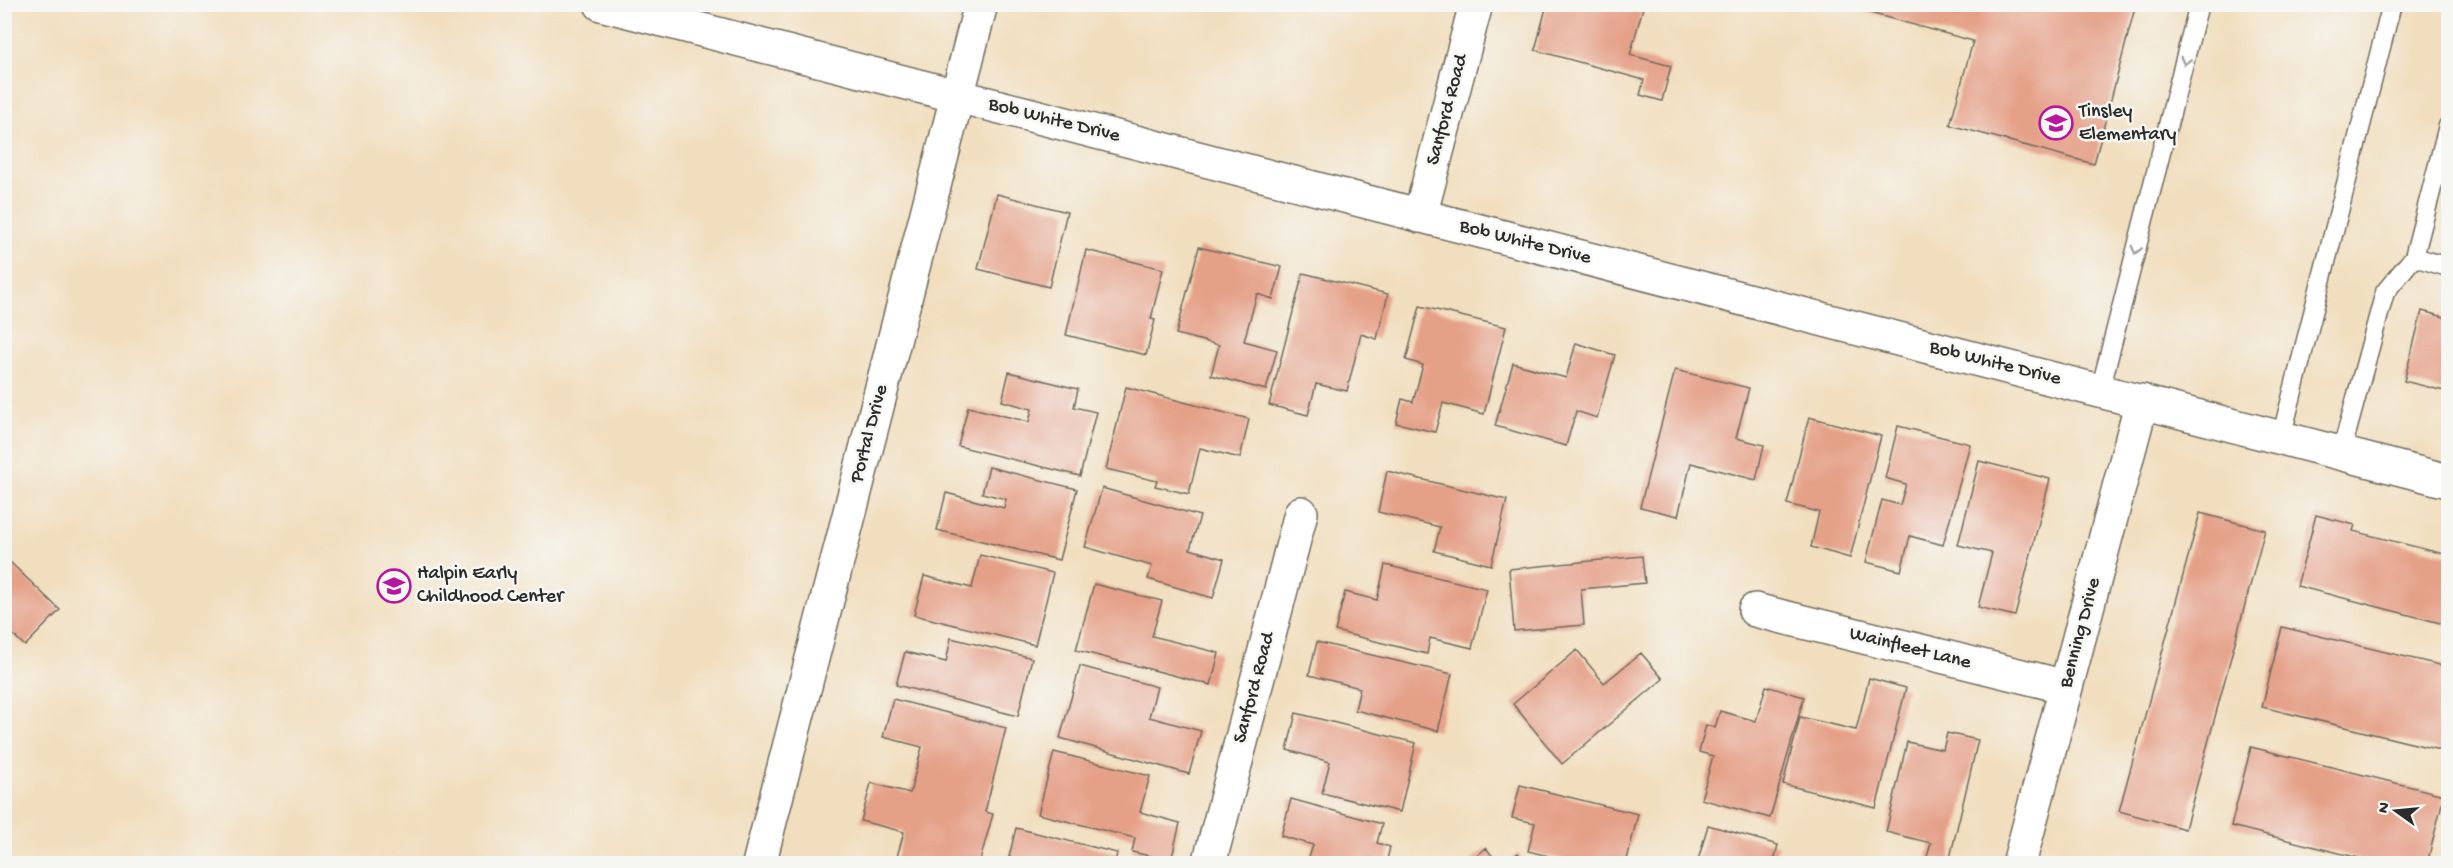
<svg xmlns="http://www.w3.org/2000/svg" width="2453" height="868" viewBox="0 0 2453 868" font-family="'Gochi Hand',sans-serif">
	<rect width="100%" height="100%" fill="#f6f6f2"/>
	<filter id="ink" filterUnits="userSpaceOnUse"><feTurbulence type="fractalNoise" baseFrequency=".0167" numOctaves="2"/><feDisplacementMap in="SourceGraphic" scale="12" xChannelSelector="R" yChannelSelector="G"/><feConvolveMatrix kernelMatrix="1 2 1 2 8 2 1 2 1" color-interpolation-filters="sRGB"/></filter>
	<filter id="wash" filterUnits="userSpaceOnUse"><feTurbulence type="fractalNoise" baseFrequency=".008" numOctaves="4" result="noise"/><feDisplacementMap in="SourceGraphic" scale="24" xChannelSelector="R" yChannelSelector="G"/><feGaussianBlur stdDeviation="1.35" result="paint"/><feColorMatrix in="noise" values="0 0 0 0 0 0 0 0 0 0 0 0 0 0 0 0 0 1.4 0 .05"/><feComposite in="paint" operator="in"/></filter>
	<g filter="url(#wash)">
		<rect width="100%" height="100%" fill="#f1debe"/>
		<g id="blocks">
			<path fill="#e5a088" d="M1547,4H1644L1630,55L1671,66L1662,101L1640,95L1644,80L1535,50Z
				M2136,4L2094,164L1950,125L1973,41L1841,5Z
				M997,194L1067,212L1049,287L978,269Z
				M1199,247L1282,267L1273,299L1257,294L1244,341L1277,350L1266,390L1211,375L1219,345L1176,334Z
				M1086,250L1163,269L1151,319L1155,320L1146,355L1066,335Z
				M1303,273L1388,294L1377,339L1361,334L1347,391L1316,384L1308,415L1269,405Z
				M1420,306L1506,327L1484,414L1443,403L1435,432L1396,423L1402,399L1413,402L1423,365L1406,360Z
				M2422,311L2448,318V392L2404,381Z
				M1576,343L1615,355L1597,418L1576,411L1566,446L1495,426L1513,363L1566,378Z
				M1675,370L1749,388L1736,438L1764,445L1756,480L1691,463L1678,516L1640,507Z
				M1009,372L1078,389L1074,407L1096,412L1080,476L958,446L968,407L1029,422L1032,409L1002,401Z
				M1126,387L1249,419L1240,458L1200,448L1189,494L1155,486L1157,481L1106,469Z
				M1809,417L1881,436L1850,558L1811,547L1819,512L1787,504Z
				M1898,426L1970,444L1943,545L1910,536L1901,571L1866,562L1882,500L1900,505L1906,484L1885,478Z
				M1979,461L2050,479L2015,616L1978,607L1992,553L1958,545Z
				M989,467L1077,489L1059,560L937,530L946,493L1004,508L1006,499L982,493Z
				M1387,471L1507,500L1491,565L1434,551L1440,527L1378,512Z
				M1102,488L1200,516L1190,549L1224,559L1213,598L1148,579L1152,566L1085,547Z
				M2200,513L2265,530L2185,829L2119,811Z
				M2316,515L2355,525L2353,531L2448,555V625L2297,586Z
				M980,555L1053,573L1035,645L914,615L924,576L972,588Z
				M1642,556L1645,583L1581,589L1584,625L1514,631L1509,569Z
				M9,561L60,610L25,646L4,626V565Z
				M1385,565L1487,589L1472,648L1430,638L1427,654L1335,631L1345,592L1377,600Z
				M1094,584L1162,601L1152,636L1219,653L1211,685L1076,650Z
				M2282,627L2448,667V752L2262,707Z
				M951,638L1032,658L1018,716L896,685L905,652L946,662Z
				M1317,642L1452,674L1438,731L1355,710L1360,688L1309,675Z
				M1577,650L1604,683L1641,653L1663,679L1562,764L1513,704Z
				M1080,666L1157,687L1149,717L1201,731L1189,774L1060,738Z
				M1869,678L1906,688L1876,808L1783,784L1800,717L1856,730Z
				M1766,686L1804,697L1770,818L1701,799L1713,756L1699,752L1706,725L1715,728L1720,711L1756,721Z
				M893,699L1006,728L985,812L993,814L979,864H895L904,832L861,821L871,783L910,793L922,747L883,737Z
				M1296,713L1416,743L1400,812L1322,793L1330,762L1287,750Z
				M1947,733L1978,740L1949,862L1927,857L1931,843L1886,832L1907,742L1943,750Z
				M2251,747L2444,795L2427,864H2383L2231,826Z
				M1054,752L1150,776L1140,812L1180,823L1171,861L1132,852L1135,838L1038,814Z
				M1520,785L1638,814L1626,864H1580L1528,851L1535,823L1512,818Z
				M1291,799L1382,824L1377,843L1390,847L1386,864H1307L1313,845L1281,836Z
				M1708,825L1778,845L1773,864H1697Z
				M1016,828L1117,853L1115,864H1024L1025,861L1009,857Z
				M1486,848L1499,864H1467Z
				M1518,853L1526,864H1506Z"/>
		</g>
	</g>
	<g filter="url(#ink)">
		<use href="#blocks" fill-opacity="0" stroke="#706a5e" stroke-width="1.5"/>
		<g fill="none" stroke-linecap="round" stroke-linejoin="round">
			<defs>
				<path id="lane" d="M2414,257L2448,267
					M2100,391L2199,4
					M2281,438L2392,4
					M2341,453L2385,292L2414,257L2448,126"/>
				<path id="street" d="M601,4L2448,481
					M1420,216L1476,4
					M1755,610L2066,687
					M759,864L981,4
					M1209,864L1301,513
					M2019,864L2142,401"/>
			</defs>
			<use href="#lane" stroke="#706a5e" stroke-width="21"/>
			<use href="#street" stroke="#706a5e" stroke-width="36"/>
			<use href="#lane" stroke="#fff" stroke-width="18"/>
			<use href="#street" stroke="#fff" stroke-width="33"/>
		</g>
		<defs><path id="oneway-chevron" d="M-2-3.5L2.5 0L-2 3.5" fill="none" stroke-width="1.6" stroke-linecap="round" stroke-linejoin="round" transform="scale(1.5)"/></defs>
		<g stroke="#a0a0a0">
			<use href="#oneway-chevron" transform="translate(2185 61) rotate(104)"/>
			<use href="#oneway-chevron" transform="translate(2136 250) rotate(104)"/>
		</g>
	</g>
	<defs>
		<symbol id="school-ring" viewBox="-11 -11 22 22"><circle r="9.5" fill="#f6f6f2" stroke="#b5179e" stroke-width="1.5"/><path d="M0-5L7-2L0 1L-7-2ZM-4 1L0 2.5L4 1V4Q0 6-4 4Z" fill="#b5179e"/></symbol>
	</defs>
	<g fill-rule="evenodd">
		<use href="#school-ring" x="2037" y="104" width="38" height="38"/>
		<use href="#school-ring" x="375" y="567" width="38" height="38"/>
	</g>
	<g text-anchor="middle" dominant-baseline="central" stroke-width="5" stroke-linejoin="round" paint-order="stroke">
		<g font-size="20" fill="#2b2b2b" stroke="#f6f6f2">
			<text transform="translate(1448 110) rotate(-75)">Sanford Road</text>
			<text transform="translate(1054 121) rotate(14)">Bob White Drive</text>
			<text transform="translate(1525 243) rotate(14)">Bob White Drive</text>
			<text transform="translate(1995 364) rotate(14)">Bob White Drive</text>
			<text transform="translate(870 434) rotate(-75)">Portal Drive</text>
			<text transform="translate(2081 633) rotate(-75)">Benning Drive</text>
			<text transform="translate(1910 649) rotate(14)">Wainfleet Lane</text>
			<text transform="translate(1255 688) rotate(-75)">Sanford Road</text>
		</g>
		<g font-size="20" fill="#2b2b2b" stroke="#f6f6f2" text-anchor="start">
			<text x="2079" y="112">Tinsley<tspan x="2079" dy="23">Elementary</tspan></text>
			<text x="417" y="574">Halpin Early<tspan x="417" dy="23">Childhood Center</tspan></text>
		</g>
	</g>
	<rect width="2453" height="868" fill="none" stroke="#f6f6f2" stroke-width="24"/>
	<g transform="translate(2396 811) rotate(285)" stroke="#f6f6f2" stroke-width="4.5" paint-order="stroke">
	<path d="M0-4.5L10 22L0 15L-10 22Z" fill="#2b2b2b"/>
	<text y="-9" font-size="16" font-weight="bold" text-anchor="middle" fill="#2b2b2b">N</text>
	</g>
</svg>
